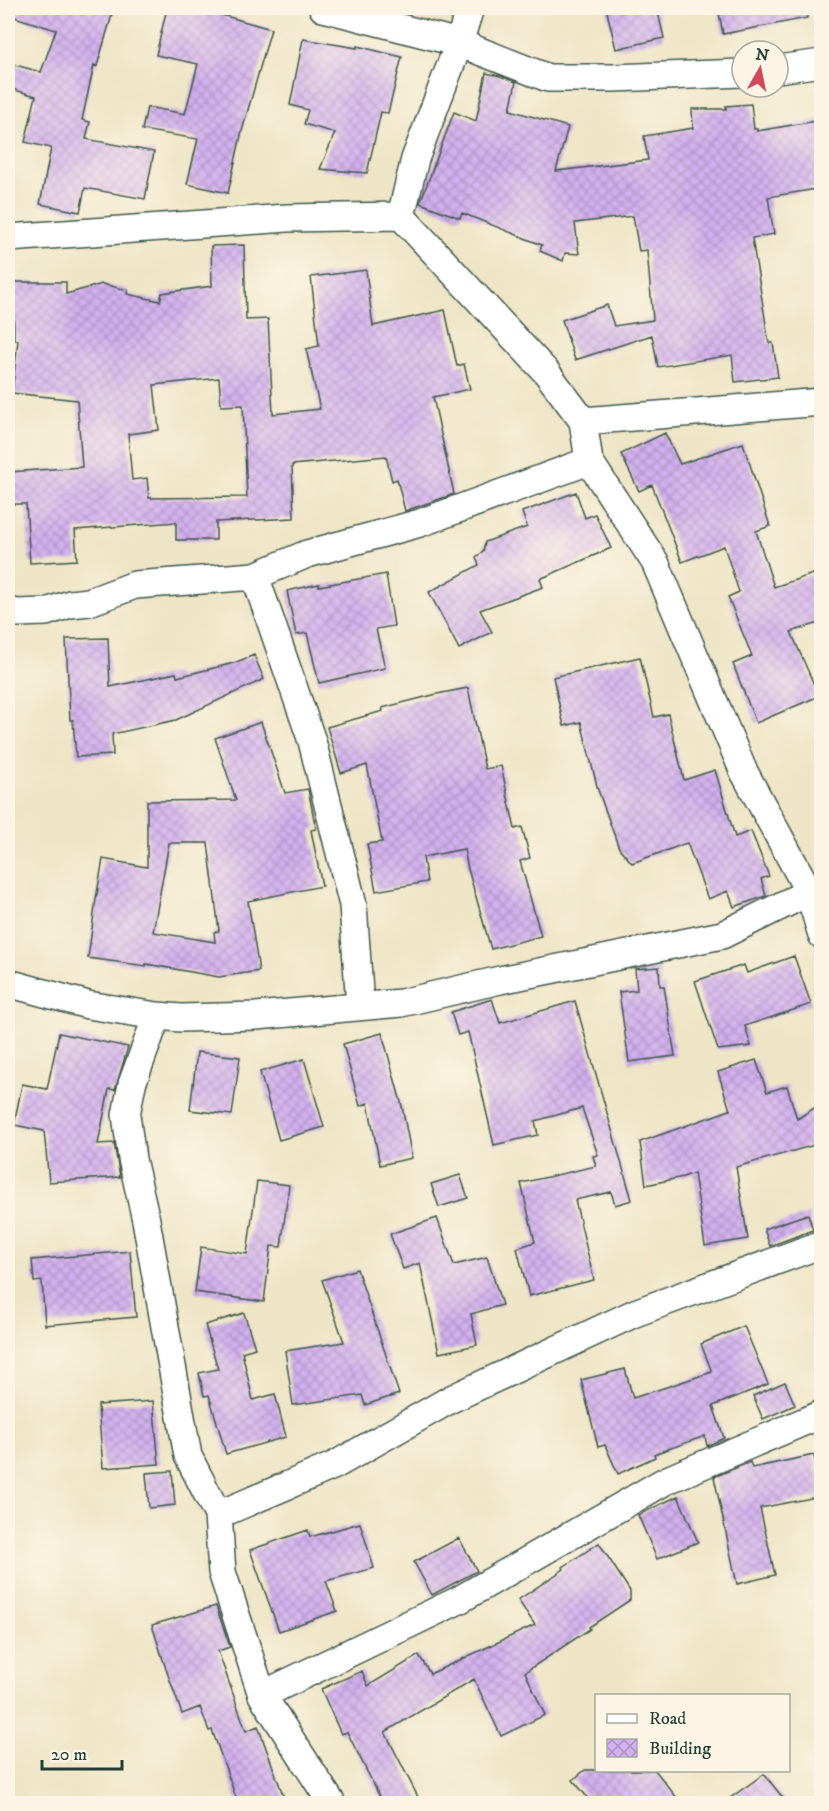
<svg xmlns="http://www.w3.org/2000/svg" width="829" height="1811" viewBox="0 0 829 1811" font-family="'IM FELL DW Pica',serif">
	<defs>
		<pattern id="building-cross-hatch" width="8" height="8" patternUnits="userSpaceOnUse" patternTransform="scale(1.5)"><rect width="8" height="8" fill="#d3b0ef"/><path d="M0 0l8 8M0 8l8-8" fill="none" stroke="#ab90c2"/></pattern>
	</defs>
	<rect width="100%" height="100%" fill="#fcf5e5"/>
	<filter id="ink" filterUnits="userSpaceOnUse"><feTurbulence type="fractalNoise" baseFrequency=".0167" numOctaves="2"/><feDisplacementMap in="SourceGraphic" scale="12" xChannelSelector="R" yChannelSelector="G"/><feConvolveMatrix kernelMatrix="1 2 1 2 8 2 1 2 1" color-interpolation-filters="sRGB"/></filter>
	<filter id="wash" filterUnits="userSpaceOnUse"><feTurbulence type="fractalNoise" baseFrequency=".008" numOctaves="4" result="noise"/><feDisplacementMap in="SourceGraphic" scale="24" xChannelSelector="R" yChannelSelector="G"/><feGaussianBlur stdDeviation="1.35" result="paint"/><feColorMatrix in="noise" values="0 0 0 0 0 0 0 0 0 0 0 0 0 0 0 0 0 1.4 0 .05"/><feComposite in="paint" operator="in"/></filter>
	<g filter="url(#wash)">
		<rect width="100%" height="100%" fill="#eee5c6"/>
		<g id="blocks">
			<path fill="url(#building-cross-hatch)" fill-rule="evenodd" d="M8,8H114L97,66L94,65L82,120L90,122L86,139L154,152L145,199L85,188L80,212L40,204L51,148L25,142L36,96L8,88V63L41,72L56,30L8,15Z
				M167,8H188L222,15L271,29L242,131L228,193L187,184L198,139L142,130L147,107L185,114L198,64L156,55Z
				M606,8H657L664,38L616,49Z
				M718,8H806L807,18L723,34Z
				M303,39L357,48V46L402,57L388,113L381,112L367,173L320,169L335,133L304,124L308,110L290,105Z
				M486,73L500,76L516,82L510,110L568,127L556,171L648,160L644,136L693,128L692,109H726V106L751,104L754,129H757V131L822,120V188L768,197L774,234L752,238L769,343H773L778,377L735,382L732,355L658,367L652,335L575,360L562,320L607,305L614,326L653,320L647,250L639,251L633,216L575,223L579,254L565,253L563,261L540,251L542,245L462,213L460,218L420,203L454,112L476,121Z
				M244,245L246,320L268,319L273,414L320,409L306,349L319,346L311,277L366,270L373,326L445,310L457,366L464,364L470,389L433,397L454,494L405,511L397,479L392,481L386,456L292,465L294,518L216,522V540H176V522L75,530L77,560L30,563L26,504H8V472L82,467L77,400L12,393L18,340H14L13,282H66V294L102,284L128,290L127,294L160,301L162,293L212,286L211,246ZM219,378L221,406L243,405L247,497L149,498L147,478L132,480L128,434L159,430L154,385Z
				M665,433L680,464L743,443L770,526L756,531L774,587L822,571V622L791,632L819,696L756,723L733,664L752,656L728,597L739,592L724,546L682,562L652,485L639,491L621,454Z
				M576,492L585,518L595,514L611,548L540,579L543,587L480,610L492,632L459,649L429,592L479,565L476,557L483,552L485,542L527,527L522,512Z
				M386,574L394,626L376,629L385,668L319,683L307,633L296,635L287,591L319,584V586Z
				M108,638L110,687L176,673L177,677L234,663L254,655L264,679L176,720L112,734L113,755L76,757L73,720H70L66,639Z
				M640,657L654,717L668,714L684,780L715,770L735,837L751,831L769,876L761,879L766,896L734,907L728,891L708,899L687,843L632,863L619,848L598,790L581,722L564,726L553,677Z
				M468,688L485,769L501,766L515,829L522,827L530,858L520,861L541,936L491,949L468,869L464,849L423,857L427,882L376,891L367,844L382,842L367,765L341,773L327,727L383,711L382,708L437,694Z
				M261,722L285,793L308,789L316,829L311,830L322,886L248,901L259,971L219,977L146,964V966L88,958L96,899L103,859L147,867V801L236,800L215,738ZM169,843H208L219,931L214,932L215,942L153,932Z
				M794,956L811,1004L745,1026L751,1046L718,1050L695,981L744,965L747,973Z
				M659,967L660,986H664L675,1056L629,1062L619,992L637,990L635,969Z
				M492,999L500,1023L575,1001L632,1200L615,1205L611,1192L575,1200L594,1280L529,1296L517,1248L535,1242L521,1183L596,1166L593,1156L598,1155L582,1108L535,1121L538,1135L494,1145L468,1032L458,1035L451,1012Z
				M59,1033L128,1047L115,1090L109,1089L98,1144L114,1143L120,1177L49,1182L44,1131L14,1125L22,1084L47,1089Z
				M382,1033L402,1106L412,1158L380,1165L368,1103L360,1106L343,1044Z
				M197,1052L240,1057L232,1115L190,1110Z
				M304,1059L324,1127L279,1140L260,1072Z
				M756,1060L767,1092L787,1086L797,1119L822,1103V1143L736,1167L748,1239L705,1246L694,1173L683,1177L646,1185L640,1142L730,1110L718,1072Z
				M460,1175L468,1198L439,1207L431,1184Z
				M257,1181L289,1185L281,1247L271,1246L264,1302L195,1292L201,1247L247,1254Z
				M808,1214L813,1230L770,1246L764,1229Z
				M437,1218L454,1265L487,1257L502,1305L471,1314L477,1345L439,1353L420,1263L403,1269L390,1234Z
				M130,1251L136,1317L45,1325L42,1281L34,1282L32,1260Z
				M357,1269L399,1394L365,1405L362,1395L293,1405L285,1351L344,1342L322,1280Z
				M244,1313L255,1348L242,1352L253,1400L275,1394L286,1437L226,1454L209,1395L204,1396L199,1373L218,1369L205,1325Z
				M744,1326L768,1384L713,1406L724,1438L707,1446L705,1436L654,1454L655,1457L618,1474L605,1445L598,1447L581,1380L625,1369L633,1398L712,1372L701,1344Z
				M785,1382L795,1405L763,1419L753,1396Z
				M153,1401L159,1464L103,1468L98,1405Z
				M814,1455L822,1496L760,1508L775,1575L737,1584L714,1477L750,1462L752,1468Z
				M172,1471L175,1505L149,1508L146,1473Z
				M678,1496L698,1542L657,1559L638,1515Z
				M360,1523L374,1568L326,1581L337,1611L279,1631L250,1550L308,1530L310,1537Z
				M459,1538L477,1571L432,1595L414,1562Z
				M599,1543L630,1591V1600L589,1627L590,1629L525,1672L545,1715L501,1736L474,1679L385,1732L421,1803H383L347,1732L341,1734L321,1689L362,1671L368,1686L419,1655L430,1674L535,1625L518,1600L564,1569L563,1567Z
				M216,1606L230,1647L218,1651L246,1731L258,1726L286,1803H238L212,1730L209,1731L200,1707L182,1714L166,1669L152,1625Z
				M585,1770H655L681,1803H592L573,1780Z
				M764,1774L787,1803H723Z"/>
		</g>
	</g>
	<g filter="url(#ink)">
		<use href="#blocks" fill-opacity="0" stroke="#3e564a" stroke-width="1.5"/>
		<g fill="none" stroke-linecap="round" stroke-linejoin="round">
			<defs>
				<path id="minor" d="M323,8L459,43L548,78H613L742,73
					M778,69L822,63
					M401,216L547,373L583,421L589,461L655,562L743,770L809,892L822,935
					M8,238L287,218L401,216L415,159L459,43L470,8
					M583,421L822,402
					M255,576L312,741L353,905L360,1006
					M8,611L17,613L46,612L70,604L89,602L135,585L255,576L307,554L420,523L589,461
					M8,983L88,1005L157,1016L181,1018L256,1016L401,1003L500,980L722,935L809,892
					M157,1016L132,1084L126,1115L132,1159L146,1220L188,1456L218,1515L222,1572L262,1695L331,1802
					M218,1515L335,1465L451,1399L635,1313L822,1244
					M262,1695L459,1600L665,1481L822,1414"/>
			</defs>
			<use href="#minor" stroke="#3e564a" stroke-width="30"/>
			<use href="#minor" stroke="#fff" stroke-width="27"/>
		</g>
	</g>
	<rect width="829" height="1811" fill="none" stroke="#fcf5e5" stroke-width="30"/>
	<rect x="595" y="1694" width="195" height="78" fill="#fcf5e5" stroke="#a4ab9e" stroke-width="1.5"/>
	<rect x="607" y="1714" width="30" height="9" fill="#ffffff" stroke="#a4ab9e" stroke-width="1.5"/>
	<text x="649" y="1724" font-size="18" fill="#1f3d34">Road</text>
	<rect x="607" y="1739" width="30" height="18" fill="url(#building-cross-hatch)" stroke="#a4ab9e" stroke-width="1.5"/>
	<text x="649" y="1754" font-size="18" fill="#1f3d34">Building</text>
	<g transform="translate(760 69) rotate(9)"><circle r="28" fill="#fcf5e5" stroke="#a4ab9e" stroke-width="1.5"/>
	<path d="M0-4.5L10 22L0 15L-10 22Z" fill="#d1495b"/>
	<text y="-9" font-size="16" font-weight="bold" text-anchor="middle" fill="#1f3d34">N</text>
	</g>
	<path d="M42 1760v9h80v-9" fill="none" stroke="#1f3d34" stroke-width="3"/>
	<text x="51" y="1760" font-size="18" fill="#1f3d34" stroke="#fcf5e5" stroke-width="4.5" paint-order="stroke">20 m</text>
</svg>
